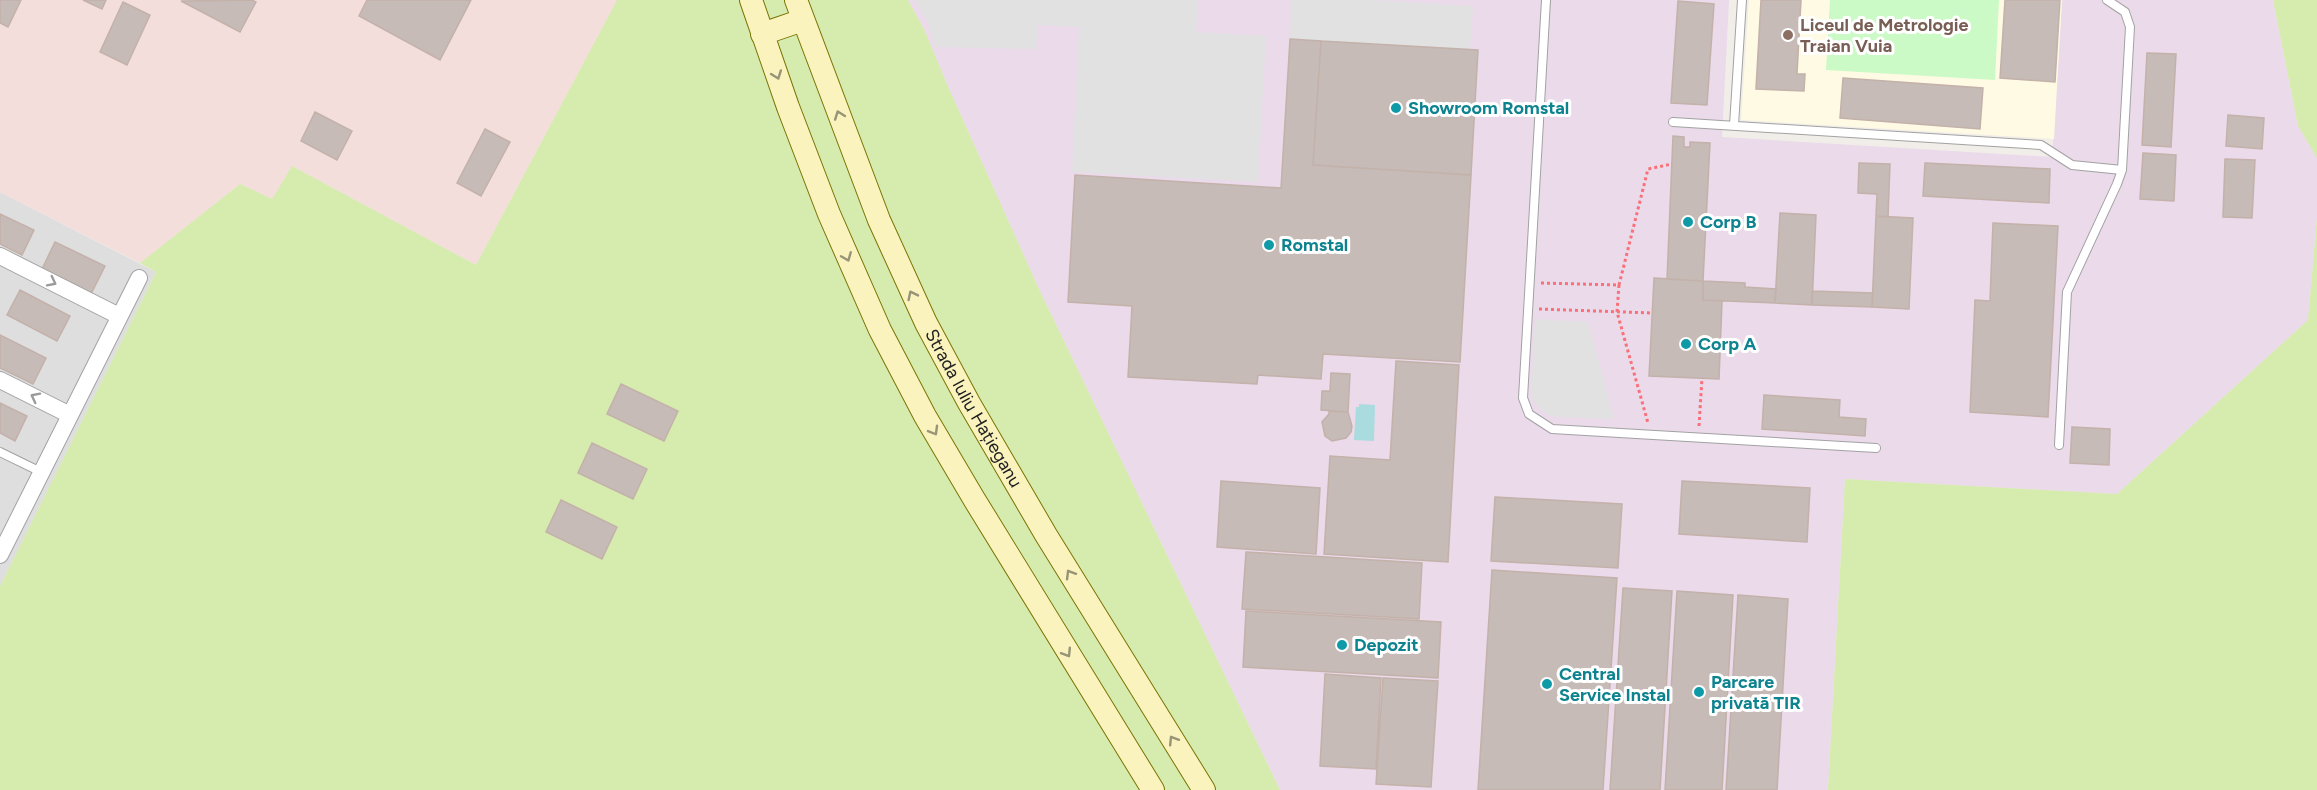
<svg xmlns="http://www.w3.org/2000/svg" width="2317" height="790" viewBox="0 0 2317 790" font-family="Figtree,sans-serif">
	<rect width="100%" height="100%" fill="#f1ede8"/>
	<path fill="#dfdede" d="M0,192L156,272L0,586Z"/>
	<path fill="#eadaea" d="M908,0H1729L1722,137L2052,157L2062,0H2273L2298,126L2317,158V217L2308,320L2117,494L1845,479L1828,790H1280L1038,287L946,82L924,29Z"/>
	<path fill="#fffae3" d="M1749,0H2062L2054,139L1741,120Z"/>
	<path fill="#f3dedc" d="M0,0H617L476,265L292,166L272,199L240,184L140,263L0,192Z"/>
	<path fill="#d6ebae" d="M617,0H908L924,29L946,82L1038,287L1280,790H0V586L156,272L140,263L240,184L272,199L292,166L476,265Z
		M2273,0H2317V158L2298,126Z
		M2317,217V790H1828L1845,479L2117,494L2308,320Z"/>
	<path fill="#cbfac6" d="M1830,0H1999L1995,80L1826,70Z"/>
	<path fill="#e1e1e1" d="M914,0H1198L1196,32L1266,36L1258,182L1072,172L1079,27L1038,25L1036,49L935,47L927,20Z
		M1291,0H1370L1473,6L1470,49L1290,39Z
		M1535,319L1588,322L1614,419L1557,417L1548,415L1537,406L1531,397Z"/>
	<path fill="#a9dbdf" d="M1359,404L1375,405L1374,441L1354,440L1356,407H1359Z"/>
	<path fill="#c6bbb7" stroke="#c3b1aa" stroke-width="1.5" d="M0,0H21L8,27L0,23Z
		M83,0H106L102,9Z
		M252,0L256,2L240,32L181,1Z
		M367,0H471L440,60L359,16Z
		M1761,0H1801L1797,74H1805L1804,91L1756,89Z
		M2005,0H2060L2055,82L2000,78Z
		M1678,1L1714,4L1707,105L1671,103Z
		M123,2L150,15L127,65L100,52Z
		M1290,39L1321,41L1313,165L1471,175L1460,362L1323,354L1321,379L1258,375L1257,384L1128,377L1132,306L1068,302L1075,175L1281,188Z
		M1321,41L1478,50L1471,175L1313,165Z
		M2147,53L2176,54L2171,147L2142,145Z
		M1843,78L1983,88L1980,129L1840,118Z
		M315,112L352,131L337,160L301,141Z
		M2228,115L2264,118L2262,149L2226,146Z
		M485,129L510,142L481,196L457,183Z
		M1673,136L1684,137V147H1690V142L1710,143L1703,281L1667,279Z
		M2143,153L2176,155L2174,201L2140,199Z
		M2225,159L2255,160L2252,218L2223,217Z
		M1859,163L1890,164L1888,217L1876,216L1877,194L1858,193Z
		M1925,163L2050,169L2049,203L1923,196Z
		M1780,213L1816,215L1812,305L1775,303Z
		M0,214L34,230L22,255L0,244Z
		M1876,216L1913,218L1909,309L1872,307Z
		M1993,223L2058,226L2048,417L1970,412L1975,300L1990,301Z
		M55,242L105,266L91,294L42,269Z
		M1654,278L1703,281V300L1722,301L1719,379L1649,376Z
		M1703,281L1745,283V287L1776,289L1775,303L1703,300Z
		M20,290L70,316L57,341L7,315Z
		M1812,291L1873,293L1872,307L1812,305Z
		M0,335L46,358L33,384L0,368Z
		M1396,361L1459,365L1448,562L1324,554L1330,456L1390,460Z
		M1331,373L1350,374L1348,412L1321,410L1322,391H1330Z
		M621,384L678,411L664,441L607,414Z
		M1764,395L1840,400L1839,417L1866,419L1865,436L1762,429Z
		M0,403L27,416L15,441L0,433Z
		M1329,411L1348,412L1352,426L1351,432L1346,438L1332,441L1325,436L1322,422L1329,414Z
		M2072,427L2110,429L2109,465L2070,463Z
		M592,443L647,469L633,499L578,473Z
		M1221,481L1320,488L1316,554L1217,547Z
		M1682,481L1810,488L1807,542L1679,534Z
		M1495,497L1622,504L1618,568L1491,561Z
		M561,500L617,527L602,559L546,532Z
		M1246,552L1422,563L1419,619L1242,609Z
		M1492,570L1617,578L1603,790H1478Z
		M1623,588L1672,591L1660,790H1610Z
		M1677,591L1733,595L1722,790H1665Z
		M1738,595L1788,599L1777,790H1726Z
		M1246,611L1441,622L1438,678L1243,667Z
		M1325,674L1381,678L1376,769L1320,766Z
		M1383,678L1438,681L1431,787L1376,784Z"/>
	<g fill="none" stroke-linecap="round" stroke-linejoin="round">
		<defs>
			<path id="service" d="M1546,0L1523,398L1529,414L1552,429L1876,448
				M1673,122L2041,145L2072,165L2122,170
				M1734,125L1742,0
				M2059,445L2067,292L2117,184L2122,170L2130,27L2125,12L2107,0
				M0,452L41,472"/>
			<path id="minor" d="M0,256L119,316
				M0,380L70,415
				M0,555L139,278"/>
			<g id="secondary">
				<path d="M751,0L788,107L829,214L880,330L925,416L974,499L1153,790"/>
				<path id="s1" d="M796,0L879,220L926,323L969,403L1046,535L1204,790"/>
				<path d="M762,34L803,20"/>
			</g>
		</defs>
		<use href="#service" stroke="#a2a2a2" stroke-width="10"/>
		<use href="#minor" stroke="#a2a2a2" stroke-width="18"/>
		<use href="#secondary" stroke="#7b7405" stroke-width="24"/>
		<path stroke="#fa7079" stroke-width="3" stroke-dasharray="3 3" stroke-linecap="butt" d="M1541,283L1619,285L1648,169L1672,164
			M1619,285L1617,312L1648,423
			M1539,309L1652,313
			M1699,426L1702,378"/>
		<use href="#service" stroke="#fff" stroke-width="8"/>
		<use href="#minor" stroke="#fff" stroke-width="16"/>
		<use href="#secondary" stroke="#faf3bd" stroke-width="22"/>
	</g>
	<defs><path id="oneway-chevron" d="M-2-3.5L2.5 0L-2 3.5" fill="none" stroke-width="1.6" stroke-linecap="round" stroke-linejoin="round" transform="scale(1.5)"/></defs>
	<g stroke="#989477">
		<use href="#oneway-chevron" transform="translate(777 75) rotate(70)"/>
		<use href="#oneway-chevron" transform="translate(839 115) rotate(-110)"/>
		<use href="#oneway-chevron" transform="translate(847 257) rotate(68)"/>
		<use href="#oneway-chevron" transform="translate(912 295) rotate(-116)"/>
		<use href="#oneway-chevron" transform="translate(934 431) rotate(60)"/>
		<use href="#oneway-chevron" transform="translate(1070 574) rotate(-121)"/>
		<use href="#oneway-chevron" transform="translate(1067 653) rotate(58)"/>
		<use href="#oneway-chevron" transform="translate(1173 740) rotate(-122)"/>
	</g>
	<g stroke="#9b9b9b">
		<use href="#oneway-chevron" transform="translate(52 282) rotate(27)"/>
		<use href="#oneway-chevron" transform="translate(35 397) rotate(-153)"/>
	</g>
	<circle fill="#8d6e63" stroke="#fff" stroke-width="2" cx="1788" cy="35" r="6"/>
	<g fill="#0f9aa8" stroke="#fff" stroke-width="2">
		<circle cx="1396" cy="108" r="6"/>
		<circle cx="1688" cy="222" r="6"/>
		<circle cx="1269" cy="245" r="6"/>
		<circle cx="1686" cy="344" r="6"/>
		<circle cx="1342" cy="645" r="6"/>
		<circle cx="1547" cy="684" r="6"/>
		<circle cx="1699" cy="692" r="6"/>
	</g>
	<g text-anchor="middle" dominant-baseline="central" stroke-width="6" stroke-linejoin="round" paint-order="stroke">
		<g font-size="18" font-weight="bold" fill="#785e54" stroke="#fff" text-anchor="start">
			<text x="1800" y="25">Liceul de Metrologie<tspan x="1800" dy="21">Traian Vuia</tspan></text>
		</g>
		<g font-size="18" font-weight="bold" fill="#0d838f" stroke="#fff" text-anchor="start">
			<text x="1408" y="108">Showroom Romstal</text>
			<text x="1700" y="222">Corp B</text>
			<text x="1281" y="245">Romstal</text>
			<text x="1698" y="344">Corp A</text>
			<text x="1354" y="645">Depozit</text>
			<text x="1559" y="674">Central<tspan x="1559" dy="21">Service Instal</tspan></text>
			<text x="1711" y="682">Parcare<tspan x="1711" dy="21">privată TIR</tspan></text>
		</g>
		<g font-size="18" fill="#212121" stroke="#fff">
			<text stroke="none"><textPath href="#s1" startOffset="446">Strada Iuliu Hațieganu</textPath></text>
		</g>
	</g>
</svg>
